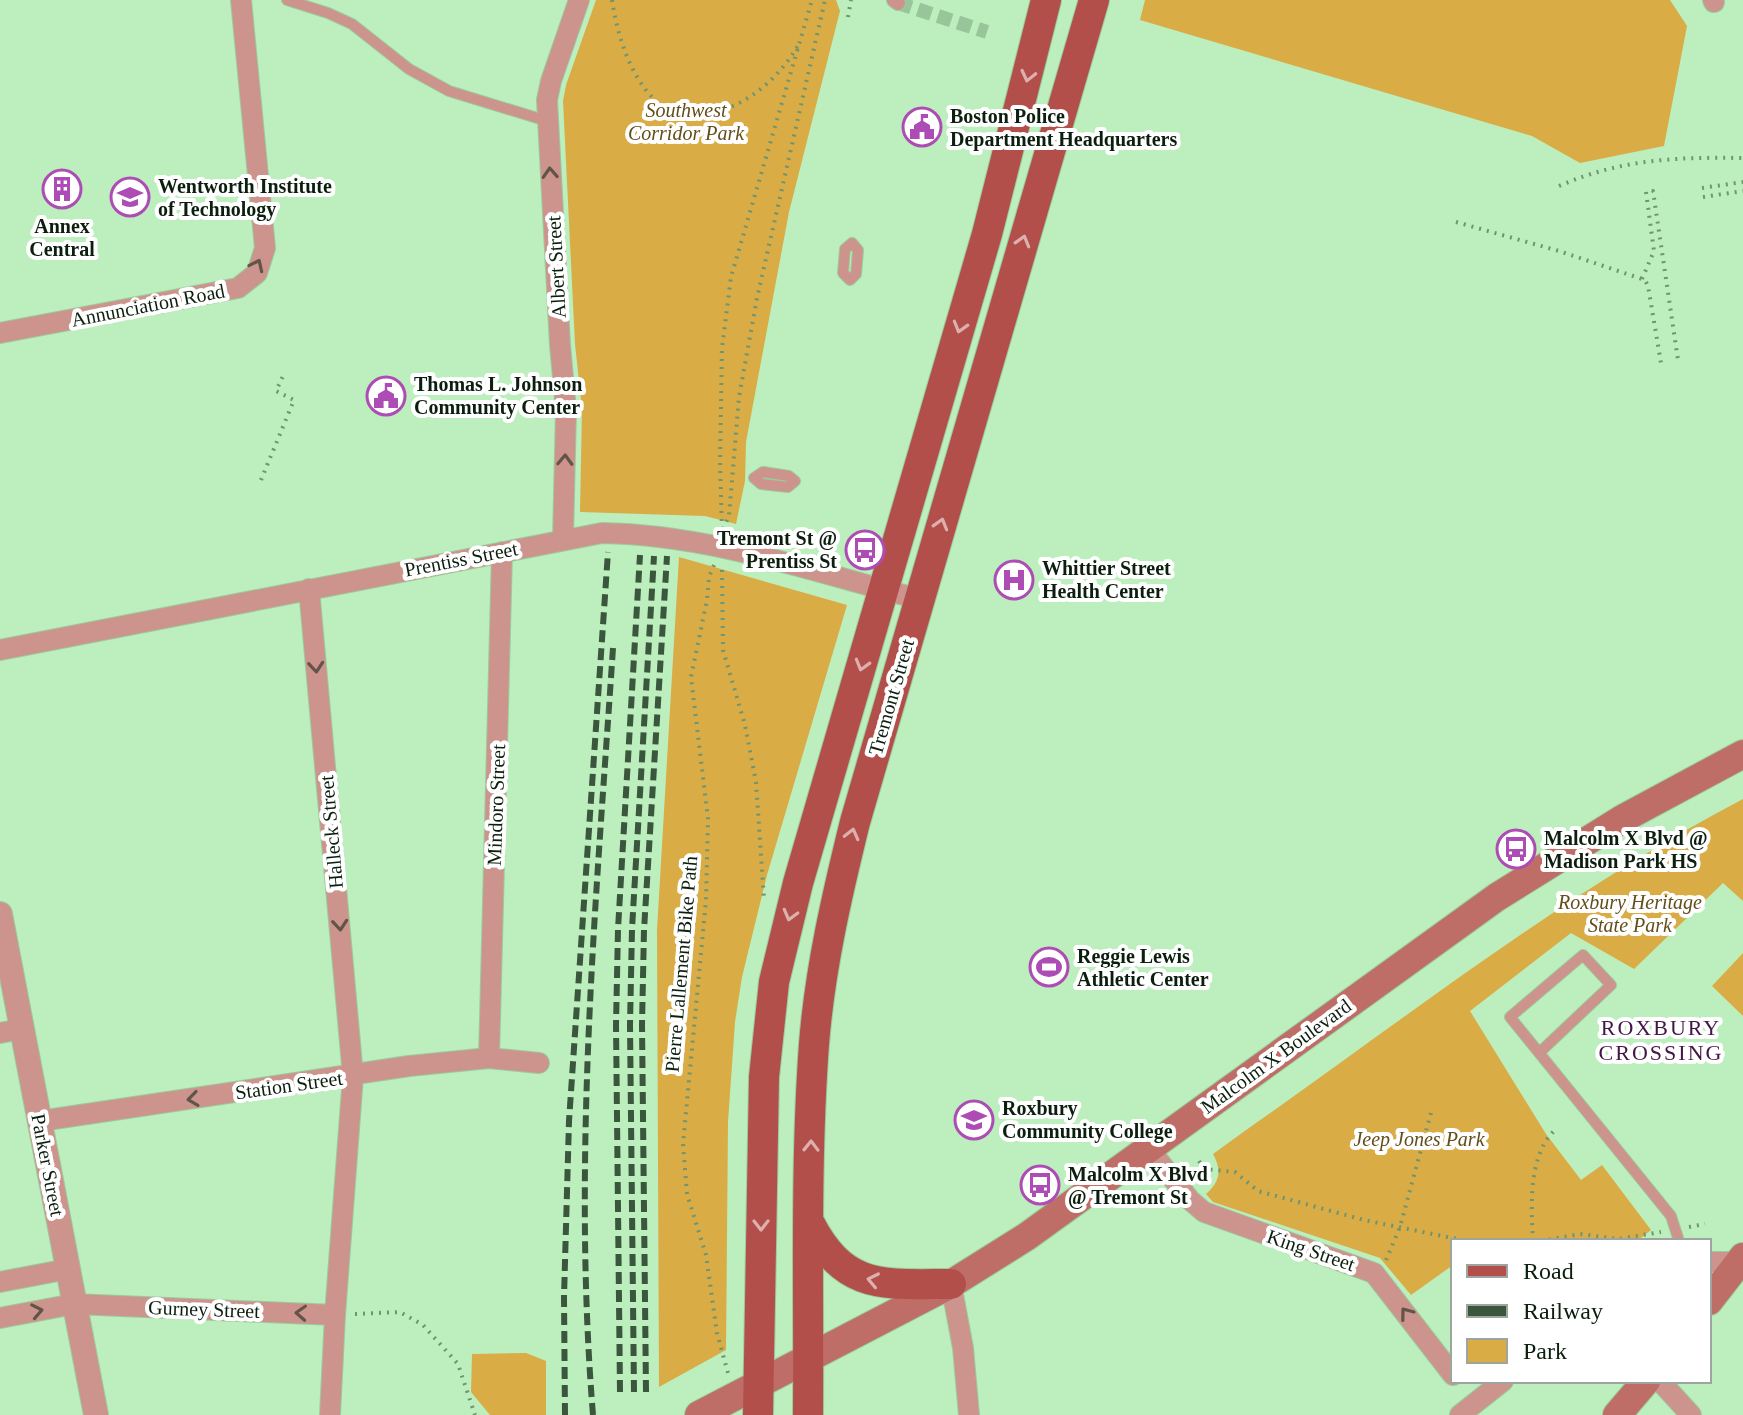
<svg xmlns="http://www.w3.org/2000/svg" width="1743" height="1415" viewBox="0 0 1743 1415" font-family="Georgia,serif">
	<rect width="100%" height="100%" fill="#bcefbd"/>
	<path fill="#d9ac45" d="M596,0H836L840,11L789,212L746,442L745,481L736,524L705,516L580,512L582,409L575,344L563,101L566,85Z
		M1145,0H1670L1687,26L1664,146L1580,163L1532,136L1140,20Z
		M679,557L847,605L767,875L742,977L735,1022L728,1122L726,1350L659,1387L657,930Z
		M1743,799V901L1723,883L1634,969L1571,933L1470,1011L1546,1134L1581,1180L1602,1165L1651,1230L1637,1241H1453V1265L1411,1295L1380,1258L1213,1202L1206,1194C1220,1182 1222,1170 1213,1154L1242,1133C1406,1018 1565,892 1743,799Z
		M1743,953V1016L1712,986Z
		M526,1353L546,1361V1415H490L471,1392L472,1354Z"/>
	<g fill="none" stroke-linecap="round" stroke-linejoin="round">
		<path stroke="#99c59a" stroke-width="14" stroke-dasharray="14 7" stroke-linecap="butt" d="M898,3L987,32"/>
		<defs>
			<path id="service" d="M287,0L328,13L352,24L409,69L449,91L547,121
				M852,243L858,250L856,274L850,280L843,273L845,249Z
				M763,472L789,476L795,481L788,487L761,484L754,478Z
				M1539,1053L1611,985L1583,955L1510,1017L1671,1216L1679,1241"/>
			<path id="pedestrian" d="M894,0L898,3"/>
			<path id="minor" d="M1713,0L1714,2
				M0,333L238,288L257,273L265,248L241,0
				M563,538L566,410L560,345L547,100L551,81L579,0
				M309,589L353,1076L335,1315
				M0,650L602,533C713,535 813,572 919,599
				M0,1033L21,1029
				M489,1058L502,552
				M40,1121L409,1066L489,1058L539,1063
				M1149,1149L1190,1200L1204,1212L1374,1273L1453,1375
				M1709,1262H1740
				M0,1282L68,1269
				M951,1284L963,1348L969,1415
				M0,1318L74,1304L335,1315L330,1415
				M1660,1381L1691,1415
				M1460,1415L1503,1381"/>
			<path id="tertiary" d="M0,914L96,1415"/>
			<path id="secondary" d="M1709,1301L1743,1257
				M699,1415L951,1284L1026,1237L1497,897L1624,818L1743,754
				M1617,1415L1646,1381"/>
			<path id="primary" d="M810,1224C845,1291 884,1284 951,1284
				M758,1415L764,1077L774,982L798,883L987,234L1046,0
				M808,1415C809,1292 805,1167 814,1044C820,968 837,895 855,822L1094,0"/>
		</defs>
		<use href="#service" stroke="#9cca9e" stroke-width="12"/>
		<use href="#pedestrian" stroke="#9cca9e" stroke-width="16"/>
		<use href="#minor" stroke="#9cca9e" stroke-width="22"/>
		<use href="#tertiary" stroke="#9cca9e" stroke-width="26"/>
		<use href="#secondary" stroke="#9cca9e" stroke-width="30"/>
		<use href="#primary" stroke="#9cca9e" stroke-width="32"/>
		<path stroke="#6f9470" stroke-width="4" stroke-dasharray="2 6" stroke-linecap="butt" d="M612,0C617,34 630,77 656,101C665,109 678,113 690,114C737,116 776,83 799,44
			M848,17L851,0
			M1559,186C1621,159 1676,157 1743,158
			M1702,188L1743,182
			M1703,197L1743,191
			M1456,222L1559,251L1645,280L1648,286L1661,363
			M1642,279L1654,251L1646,192L1653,191L1678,360
			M261,480L294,400L276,391L284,374
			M722,529L720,463L722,348L731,277L812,0
			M723,529L729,516L739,397L757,298L825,0
			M714,565L709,577L707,600L691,677L708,819L706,900L683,1144L687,1194L706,1255L717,1333L728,1373
			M722,570L723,650L745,725L756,782L764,899
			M1199,1161L1204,1169L1235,1172L1258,1191L1364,1220L1467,1241
			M1689,1227L1705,1224
			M1533,1241C1531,1207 1528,1155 1555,1130
			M1541,1241L1580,1234L1618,1239L1661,1232
			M1386,1260L1400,1227L1432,1109
			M355,1314L400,1312L423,1325L458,1364L475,1415"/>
		<use href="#service" stroke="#cd948e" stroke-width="10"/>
		<use href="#pedestrian" stroke="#cd948e" stroke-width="14"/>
		<use href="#minor" stroke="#cd948e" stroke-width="20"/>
		<use href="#tertiary" stroke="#cd948e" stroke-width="24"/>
		<use href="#secondary" stroke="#bf6d67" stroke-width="28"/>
		<use href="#primary" stroke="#b34f4a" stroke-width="30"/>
		<path stroke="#3a563c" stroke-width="6" stroke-dasharray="12 6" stroke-linecap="butt" d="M620,1392L616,1025L618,929L640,555
			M634,1392L630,1025L632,929L654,556
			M646,1392L642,1025L644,930L667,556
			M565,1415L564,1297L569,1121L608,552
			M593,1415C572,1159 596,903 613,648"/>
	</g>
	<defs><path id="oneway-chevron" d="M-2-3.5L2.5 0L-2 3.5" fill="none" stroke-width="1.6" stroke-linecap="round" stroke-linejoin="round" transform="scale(2)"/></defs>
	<g stroke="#ddb0ae">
		<use href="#oneway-chevron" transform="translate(1028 76) rotate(103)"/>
		<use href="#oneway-chevron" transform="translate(1023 241) rotate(-74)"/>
		<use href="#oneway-chevron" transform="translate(960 327) rotate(106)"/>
		<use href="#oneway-chevron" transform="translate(941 524) rotate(-74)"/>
		<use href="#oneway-chevron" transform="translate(862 665) rotate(106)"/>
		<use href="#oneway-chevron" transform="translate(852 834) rotate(-76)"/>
		<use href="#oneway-chevron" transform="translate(790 915) rotate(105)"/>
		<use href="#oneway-chevron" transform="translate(811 1146) rotate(-89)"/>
		<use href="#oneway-chevron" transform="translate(761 1225) rotate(90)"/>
		<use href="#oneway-chevron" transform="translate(873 1280) rotate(-168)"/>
	</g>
	<g stroke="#635448">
		<use href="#oneway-chevron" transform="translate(550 173) rotate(-93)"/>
		<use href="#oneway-chevron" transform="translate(257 265) rotate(-65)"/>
		<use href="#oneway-chevron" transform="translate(565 460) rotate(-88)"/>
		<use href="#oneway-chevron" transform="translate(316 667) rotate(85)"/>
		<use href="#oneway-chevron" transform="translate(340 925) rotate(85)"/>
		<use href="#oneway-chevron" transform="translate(193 1099) rotate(172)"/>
		<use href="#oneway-chevron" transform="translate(37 1311) rotate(-11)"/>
		<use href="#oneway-chevron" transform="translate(301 1313) rotate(-177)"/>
		<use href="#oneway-chevron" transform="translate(1406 1313) rotate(-127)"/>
	</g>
	<defs>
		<symbol id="civic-ring" viewBox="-11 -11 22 22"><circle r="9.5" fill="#fff" stroke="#ad4cb4" stroke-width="1.5"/><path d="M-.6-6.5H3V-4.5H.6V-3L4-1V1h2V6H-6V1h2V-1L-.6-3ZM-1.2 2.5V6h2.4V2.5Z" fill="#ad4cb4"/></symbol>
		<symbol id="building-ring" viewBox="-11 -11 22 22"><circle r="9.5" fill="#fff" stroke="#ad4cb4" stroke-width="1.5"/><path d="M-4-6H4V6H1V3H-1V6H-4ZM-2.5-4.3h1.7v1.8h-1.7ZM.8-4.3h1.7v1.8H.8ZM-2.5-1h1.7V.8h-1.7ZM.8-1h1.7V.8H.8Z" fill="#ad4cb4"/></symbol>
		<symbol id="university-ring" viewBox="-11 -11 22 22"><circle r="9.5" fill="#fff" stroke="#ad4cb4" stroke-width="1.5"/><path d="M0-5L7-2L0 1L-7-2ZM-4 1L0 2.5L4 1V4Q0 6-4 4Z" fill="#ad4cb4"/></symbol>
		<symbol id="bus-ring" viewBox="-11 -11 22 22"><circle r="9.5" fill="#fff" stroke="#ad4cb4" stroke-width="1.5"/><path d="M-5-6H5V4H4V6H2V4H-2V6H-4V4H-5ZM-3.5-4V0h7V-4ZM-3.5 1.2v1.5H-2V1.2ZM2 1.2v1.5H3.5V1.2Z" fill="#ad4cb4"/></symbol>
		<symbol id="hospital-ring" viewBox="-11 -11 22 22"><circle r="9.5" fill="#fff" stroke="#ad4cb4" stroke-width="1.5"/><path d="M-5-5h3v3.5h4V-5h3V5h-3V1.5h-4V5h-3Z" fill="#ad4cb4"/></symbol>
		<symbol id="stadium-ring" viewBox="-11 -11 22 22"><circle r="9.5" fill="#fff" stroke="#ad4cb4" stroke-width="1.5"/><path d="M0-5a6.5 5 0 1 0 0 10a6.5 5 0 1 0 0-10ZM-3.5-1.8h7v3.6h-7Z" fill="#ad4cb4"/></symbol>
	</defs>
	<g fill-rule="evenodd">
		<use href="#civic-ring" x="900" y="105" width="44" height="44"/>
		<use href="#building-ring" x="40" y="167" width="44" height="44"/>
		<use href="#university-ring" x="108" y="175" width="44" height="44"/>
		<use href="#civic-ring" x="364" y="374" width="44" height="44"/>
		<use href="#bus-ring" x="843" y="528" width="44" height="44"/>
		<use href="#hospital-ring" x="992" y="558" width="44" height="44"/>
		<use href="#bus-ring" x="1494" y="827" width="44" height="44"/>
		<use href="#stadium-ring" x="1027" y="945" width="44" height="44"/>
		<use href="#university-ring" x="952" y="1098" width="44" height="44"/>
		<use href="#bus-ring" x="1018" y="1163" width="44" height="44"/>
	</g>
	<g text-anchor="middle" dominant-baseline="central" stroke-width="8" stroke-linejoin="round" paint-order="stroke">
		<g font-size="20" font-style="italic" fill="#634d19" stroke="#fff">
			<text x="686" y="110">Southwest<tspan x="686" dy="23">Corridor Park</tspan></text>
			<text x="1630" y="902">Roxbury Heritage<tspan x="1630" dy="23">State Park</tspan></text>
			<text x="1419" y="1139">Jeep Jones Park</text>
		</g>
		<g font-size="20" font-weight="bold" fill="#0c1f0e" stroke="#fff" text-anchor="start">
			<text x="950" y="116">Boston Police<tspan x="950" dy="23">Department Headquarters</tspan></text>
			<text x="158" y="186">Wentworth Institute<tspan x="158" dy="23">of Technology</tspan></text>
			<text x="62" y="226" text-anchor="middle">Annex<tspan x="62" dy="23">Central</tspan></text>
			<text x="414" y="384">Thomas L. Johnson<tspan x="414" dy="23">Community Center</tspan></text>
			<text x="837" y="538" text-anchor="end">Tremont St @<tspan x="837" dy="23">Prentiss St</tspan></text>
			<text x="1042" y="568">Whittier Street<tspan x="1042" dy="23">Health Center</tspan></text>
			<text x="1544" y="838">Malcolm X Blvd @<tspan x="1544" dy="23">Madison Park HS</tspan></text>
			<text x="1077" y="956">Reggie Lewis<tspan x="1077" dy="23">Athletic Center</tspan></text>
			<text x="1002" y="1108">Roxbury<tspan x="1002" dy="23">Community College</tspan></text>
			<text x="1068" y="1174">Malcolm X Blvd<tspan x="1068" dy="23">@ Tremont St</tspan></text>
		</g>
		<g font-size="20" fill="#0c1f0e" stroke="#fff">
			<text transform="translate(556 267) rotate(-93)">Albert Street</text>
			<text transform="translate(148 305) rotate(-11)">Annunciation Road</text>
			<text transform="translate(461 559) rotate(-11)">Prentiss Street</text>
			<text transform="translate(891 697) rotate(-74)">Tremont Street</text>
			<text transform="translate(496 805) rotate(-88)">Mindoro Street</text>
			<text transform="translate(331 832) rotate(-95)">Halleck Street</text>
			<text transform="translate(681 964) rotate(-85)">Pierre Lallement Bike Path</text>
			<text transform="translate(1276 1056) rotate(-36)">Malcolm X Boulevard</text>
			<text transform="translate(289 1085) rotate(-8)">Station Street</text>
			<text transform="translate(48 1165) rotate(79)">Parker Street</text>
			<text transform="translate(1311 1250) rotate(19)">King Street</text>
			<text transform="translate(204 1309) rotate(2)">Gurney Street</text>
		</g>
		<g font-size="22" letter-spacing="2" fill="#441547" stroke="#fff">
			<text x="1661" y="1027">ROXBURY<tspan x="1661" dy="25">CROSSING</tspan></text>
		</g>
	</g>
	<rect x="1451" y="1239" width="260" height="144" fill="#ffffff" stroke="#9ea59f" stroke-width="2"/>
	<rect x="1467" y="1265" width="40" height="12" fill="#b34f4a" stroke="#9ea59f" stroke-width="2"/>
	<text x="1523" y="1279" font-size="24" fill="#0c1f0e">Road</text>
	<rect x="1467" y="1305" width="40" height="12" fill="#3a563c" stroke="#9ea59f" stroke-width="2"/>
	<text x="1523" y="1319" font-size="24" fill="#0c1f0e">Railway</text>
	<rect x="1467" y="1339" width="40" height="24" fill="#d9ac45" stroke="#9ea59f" stroke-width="2"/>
	<text x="1523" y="1359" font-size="24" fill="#0c1f0e">Park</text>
</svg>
